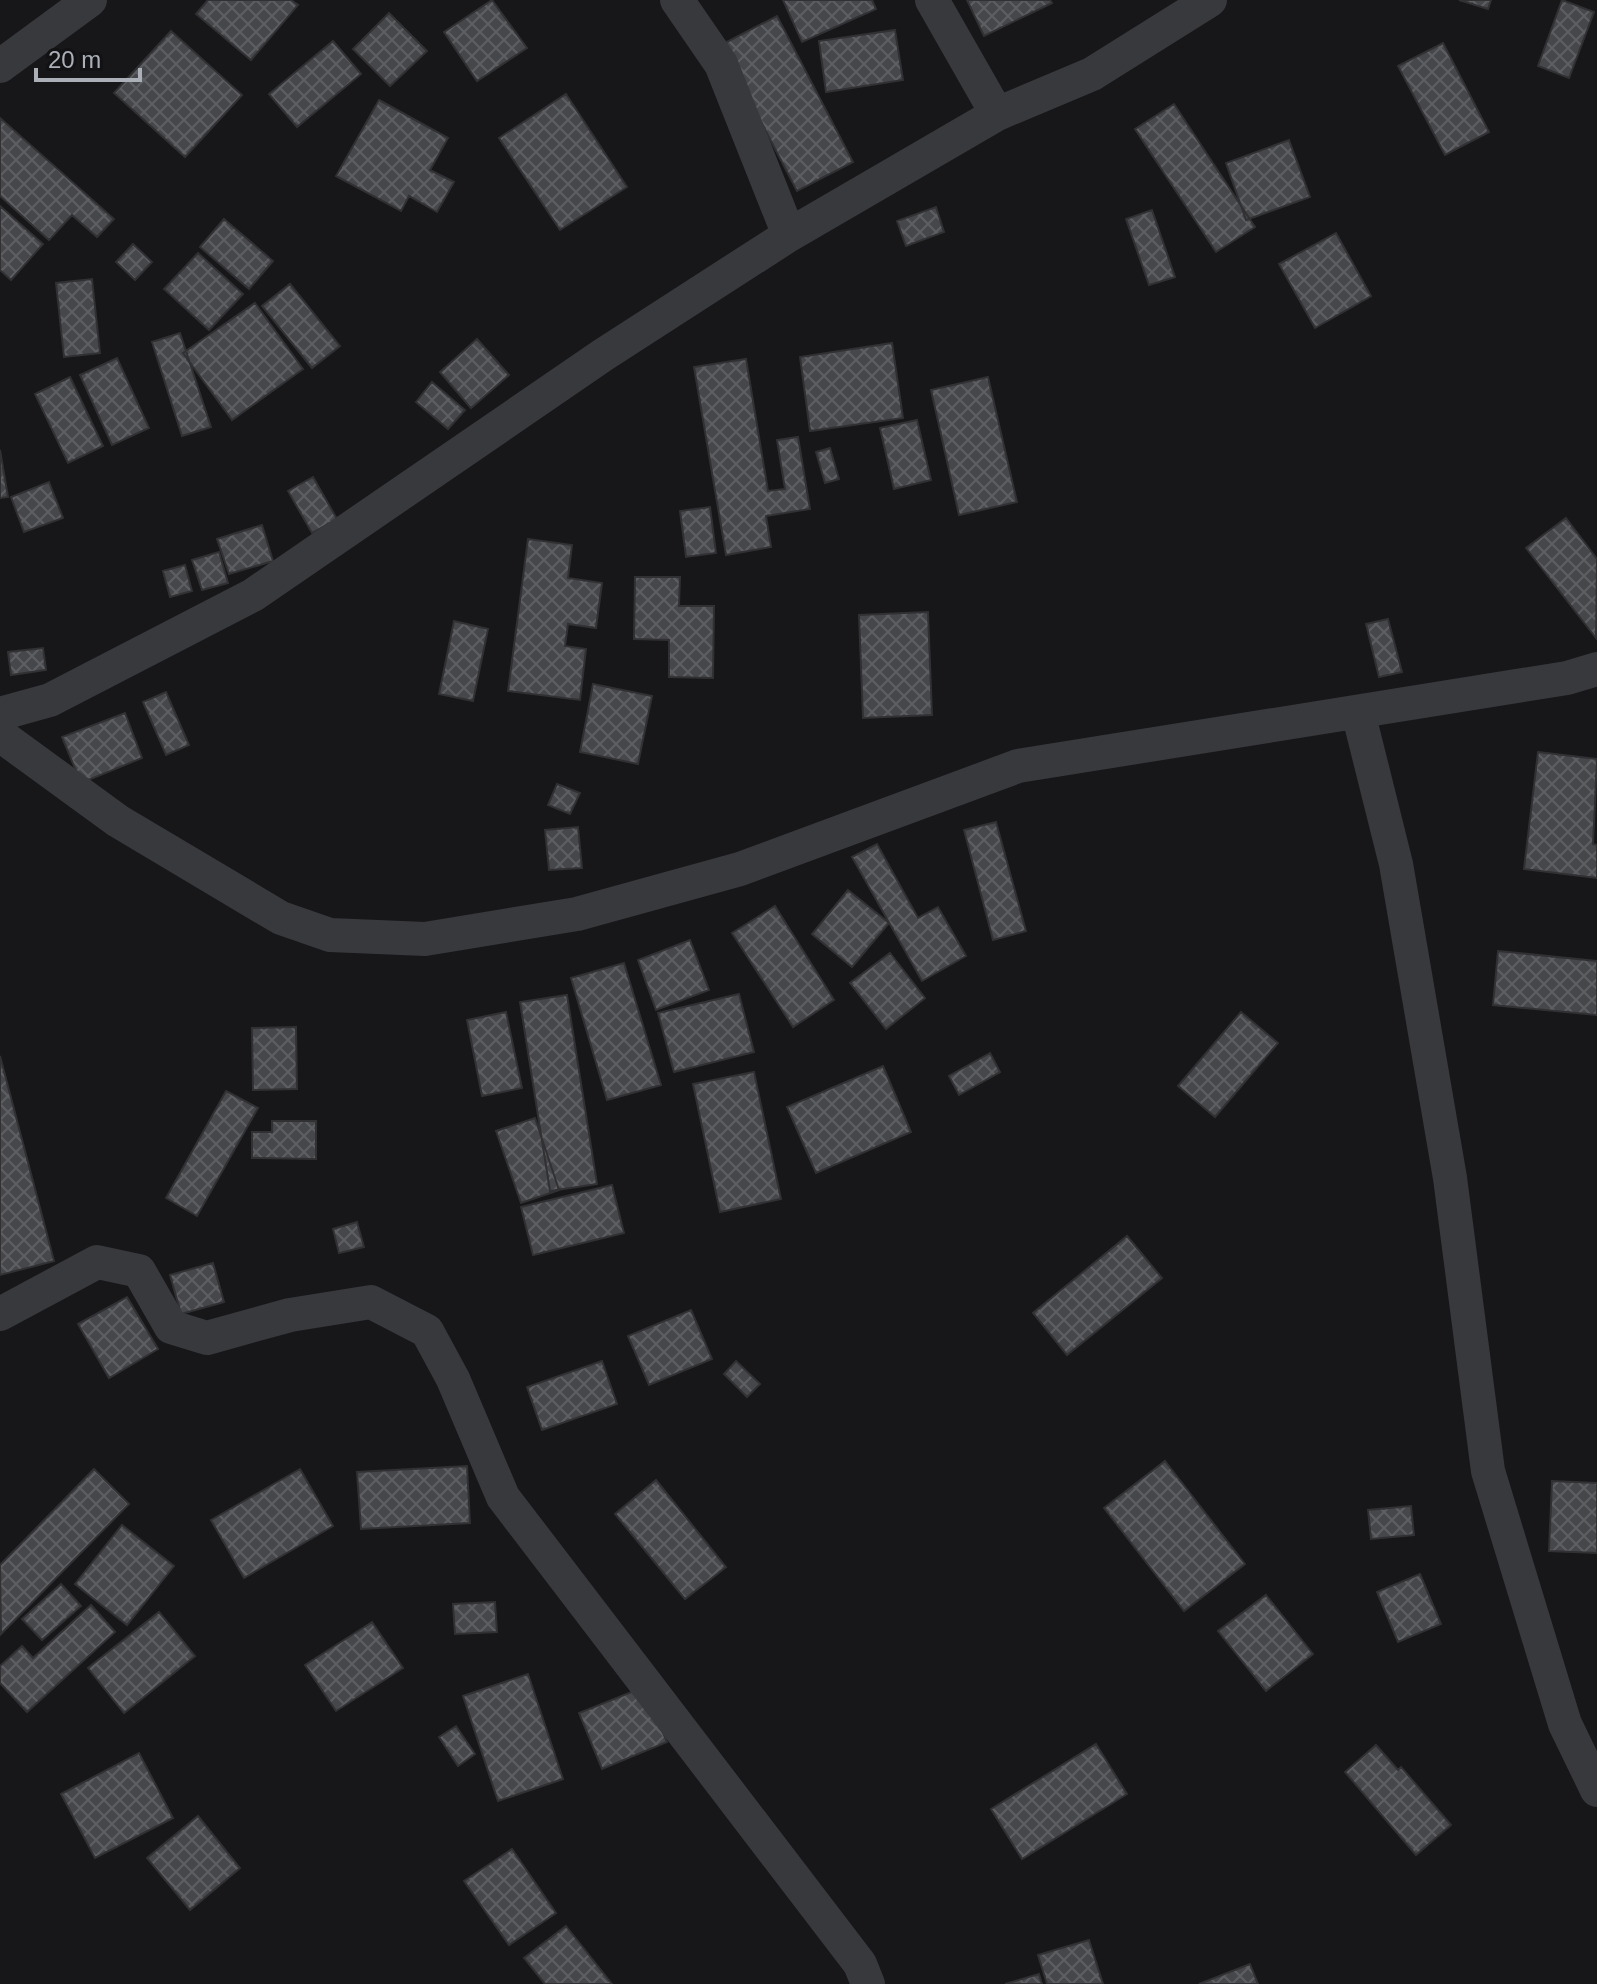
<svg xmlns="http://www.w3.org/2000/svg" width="1597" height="1984" viewBox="0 0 1597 1984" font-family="Helvetica,sans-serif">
	<defs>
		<pattern id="building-cross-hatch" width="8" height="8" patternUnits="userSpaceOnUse" patternTransform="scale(2)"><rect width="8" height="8" fill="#46474b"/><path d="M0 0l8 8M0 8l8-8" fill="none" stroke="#5e5f63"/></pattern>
	</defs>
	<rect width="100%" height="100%" fill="#171719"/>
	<path fill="url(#building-cross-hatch)" stroke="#313134" stroke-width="2" d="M208,0H291L298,5L251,60L196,14Z
		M492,0L527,48L477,81L444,32Z
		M783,0H872L876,9L802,42Z
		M967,0H1050L1052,3L984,36Z
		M1459,0H1491L1488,9Z
		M1562,0L1594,12L1569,78L1538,66Z
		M389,13L427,51L390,86L353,49Z
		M777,16L853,162L797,191L721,45Z
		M895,30L903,80L826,92L819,41Z
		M171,31L242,95L185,157L114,93Z
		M333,41L361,74L297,127L269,94Z
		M1443,43L1489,132L1445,155L1398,66Z
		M566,94L627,187L560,230L499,138Z
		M379,100L448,138L430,170L454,182L437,212L409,196L401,211L336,176Z
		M1174,104L1255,227L1216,252L1135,129Z
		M0,118L114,219L97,237L72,215L49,240L0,196Z
		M1289,140L1310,197L1246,220L1226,163Z
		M0,206L43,244L11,280L0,270Z
		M936,207L944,232L906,246L897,221Z
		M1152,210L1175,277L1149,285L1126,219Z
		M224,219L273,261L249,289L200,247Z
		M1336,233L1371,296L1315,328L1279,264Z
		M133,244L152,262L135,280L116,262Z
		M198,253L243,294L209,330L164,289Z
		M92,279L100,353L64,357L56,283Z
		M290,284L340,346L312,368L262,306Z
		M255,303L303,369L232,420L183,353Z
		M180,333L211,427L182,436L152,342Z
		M477,339L509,375L471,408L440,372Z
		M892,343L903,418L810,431L800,357Z
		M117,358L149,428L112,445L80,375Z
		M746,359L768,491L785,489L777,440L798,437L810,509L766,516L771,547L726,555L694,367Z
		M70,377L103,446L68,463L35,394Z
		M988,377L1017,502L959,515L931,390Z
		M432,382L465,410L448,429L416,402Z
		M917,420L931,480L894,489L880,428Z
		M830,448L839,479L825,483L816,452Z
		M0,450L8,497L0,498Z
		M313,477L337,519L312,533L288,491Z
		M49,482L63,518L24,532L11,497Z
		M710,507L716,553L686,557L680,511Z
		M1566,518L1597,559L1596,638L1526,548Z
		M262,525L273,561L229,574L217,539Z
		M528,539L572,545L568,578L602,583L596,628L568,624L565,646L586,649L580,700L508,691Z
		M219,552L228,583L202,590L192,560Z
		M185,565L192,591L170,597L163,571Z
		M635,577H680L679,606H714L713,678L669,677V640L634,639Z
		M928,612L932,715L863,718L859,615Z
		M1388,619L1402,672L1379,677L1366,624Z
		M454,621L488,629L473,701L439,694Z
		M43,648L46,670L11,675L8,652Z
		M593,684L652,696L638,764L580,752Z
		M166,692L189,745L166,755L143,702Z
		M125,713L142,758L81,783L62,737Z
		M1538,752L1597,759L1593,844L1597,845V878L1524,869Z
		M557,784L580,793L570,814L548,805Z
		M996,822L1026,931L993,940L964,830Z
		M578,827L582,868L549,870L545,830Z
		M877,844L918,918L938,907L966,956L922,981L852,857Z
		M848,890L889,923L852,967L812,934Z
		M775,906L834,1000L793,1027L732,933Z
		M690,940L709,990L656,1010L638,960Z
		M1498,951L1597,961V1015L1493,1005Z
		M890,953L925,998L886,1029L850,983Z
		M624,963L661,1085L607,1100L571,978Z
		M739,994L754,1052L674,1072L658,1013Z
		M567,995L597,1184L550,1191L520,1002Z
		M506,1012L522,1088L482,1096L467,1020Z
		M1241,1012L1278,1043L1215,1117L1178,1086Z
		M296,1027L297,1089L253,1090L252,1028Z
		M990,1053L1000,1072L959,1095L949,1076Z
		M0,1056L54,1261L0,1275Z
		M883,1066L911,1132L816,1173L787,1107Z
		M754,1072L781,1199L720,1212L693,1084Z
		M226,1091L258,1108L197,1216L166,1198Z
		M535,1118L559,1190L521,1203L496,1131Z
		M272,1121H316V1159L252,1158V1132H272Z
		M612,1185L624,1233L533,1255L521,1207Z
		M357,1222L364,1247L339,1253L333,1229Z
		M1127,1236L1162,1278L1067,1355L1033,1313Z
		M213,1263L224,1302L181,1314L170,1275Z
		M127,1297L158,1349L109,1378L78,1324Z
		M691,1310L712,1359L649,1385L628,1336Z
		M602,1361L617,1404L542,1430L527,1387Z
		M736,1361L760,1384L747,1397L724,1374Z
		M1165,1461L1245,1564L1184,1611L1104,1508Z
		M467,1466L470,1523L361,1529L357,1472Z
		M94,1469L129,1504L1,1634L0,1565Z
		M300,1469L333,1526L244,1578L211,1520Z
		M656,1480L726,1567L685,1599L615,1514Z
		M1552,1481L1597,1483V1553L1549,1551Z
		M1411,1506L1414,1535L1371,1539L1368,1510Z
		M122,1525L174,1566L127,1625L75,1584Z
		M1420,1574L1441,1624L1398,1642L1377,1592Z
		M61,1584L81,1606L42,1640L22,1619Z
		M1266,1595L1313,1654L1266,1691L1218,1631Z
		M495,1602L497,1632L455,1634L453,1604Z
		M91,1605L115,1632L27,1712L0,1683V1666L22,1646L33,1658Z
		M159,1612L195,1656L124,1713L88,1668Z
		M372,1622L403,1668L336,1711L305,1665Z
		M528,1674L563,1779L498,1801L463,1696Z
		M644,1687L667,1742L602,1769L579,1713Z
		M456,1726L475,1754L458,1766L439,1737Z
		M1096,1744L1127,1794L1022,1859L991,1809Z
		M1376,1745L1398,1770L1401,1767L1451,1825L1416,1855L1345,1772Z
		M139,1753L173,1818L95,1858L61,1794Z
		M198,1816L240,1868L190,1910L147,1858Z
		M512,1849L556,1913L509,1945L464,1881Z
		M566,1926L612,1984H545L524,1958Z
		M1089,1940L1103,1984H1047L1038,1955Z
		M1250,1964L1258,1984H1199Z
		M1039,1974L1042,1984H1005Z"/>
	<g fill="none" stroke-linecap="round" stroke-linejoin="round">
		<path stroke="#38393d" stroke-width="34" d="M677,0L721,64L789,235
			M932,0L997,114
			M0,66L90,0
			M1358,712L1396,864L1450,1178L1488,1471L1565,1724L1597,1790
			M0,714L50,700L253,595L603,355L789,235L997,114L1092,74L1210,0
			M0,735L118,821L281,918L330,935L425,939L577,914L740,869L1018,766L1567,678L1597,669
			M0,1314L97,1262L139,1271L171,1327L207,1338L290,1315L371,1302L427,1331L453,1379L503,1497L860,1964L868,1984"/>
	</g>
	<path d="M36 68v12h104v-12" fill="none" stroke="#abafb7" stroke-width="4"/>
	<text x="48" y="68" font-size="24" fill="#abafb7" stroke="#121214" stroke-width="6" paint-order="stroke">20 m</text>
</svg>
